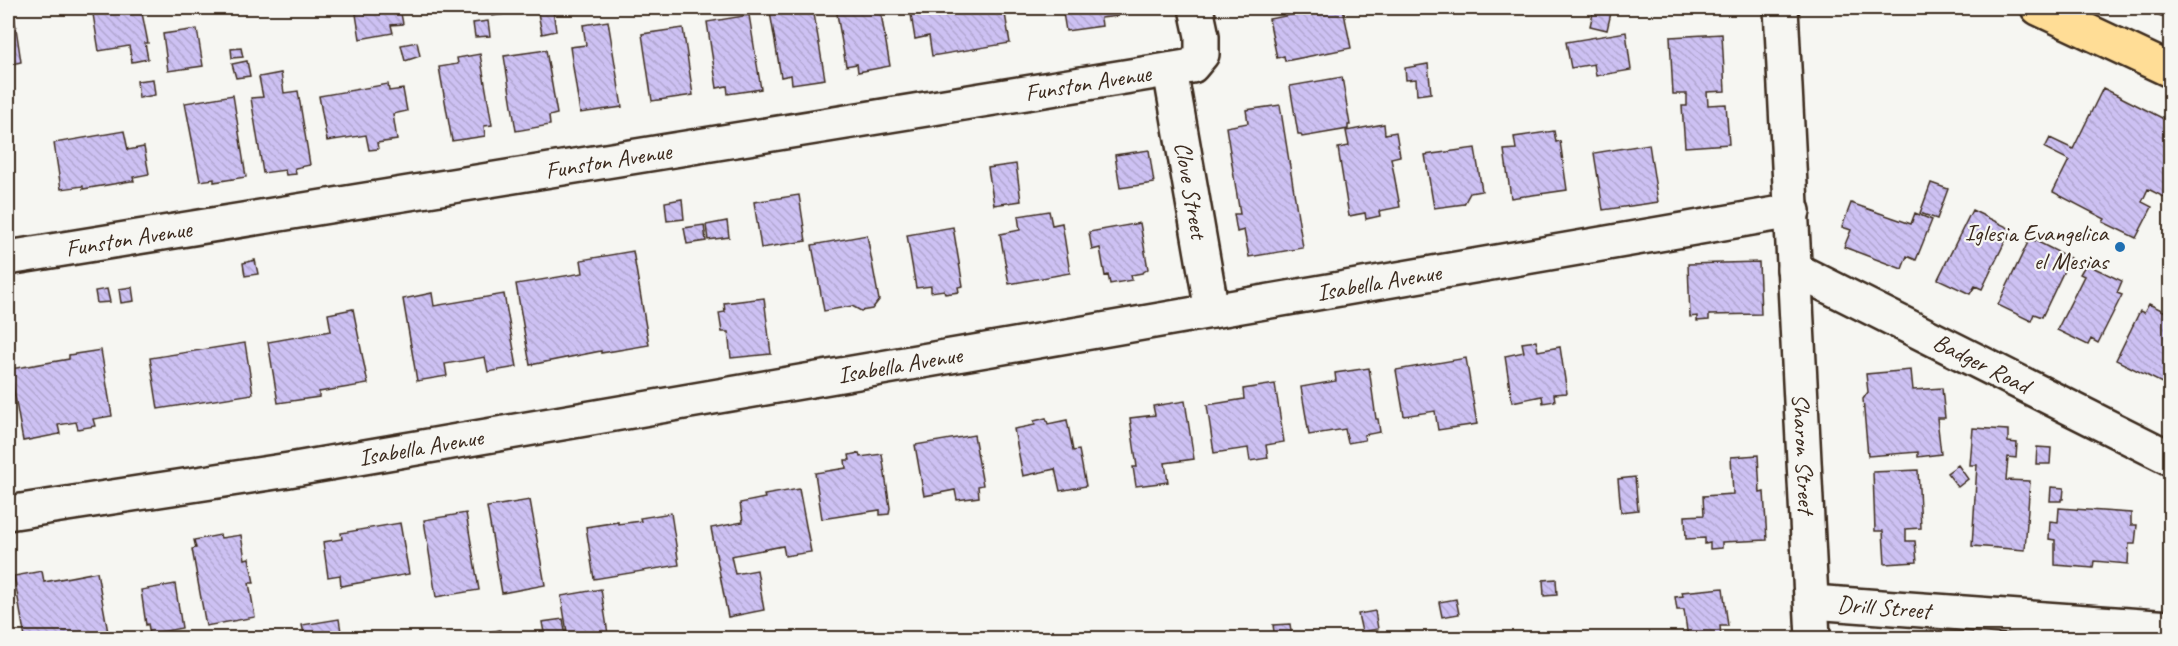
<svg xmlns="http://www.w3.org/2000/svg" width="2178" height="646" viewBox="0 0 2178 646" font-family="Caveat,sans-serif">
	<defs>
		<pattern id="building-back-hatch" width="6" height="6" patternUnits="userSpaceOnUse" patternTransform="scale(1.5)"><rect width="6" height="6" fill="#cdc1f3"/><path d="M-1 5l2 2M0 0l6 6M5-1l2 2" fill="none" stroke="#b1a6d0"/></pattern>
	</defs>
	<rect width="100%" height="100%" fill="#f6f6f2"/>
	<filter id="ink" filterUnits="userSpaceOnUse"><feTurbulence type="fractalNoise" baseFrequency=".0167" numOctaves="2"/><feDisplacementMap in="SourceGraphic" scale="12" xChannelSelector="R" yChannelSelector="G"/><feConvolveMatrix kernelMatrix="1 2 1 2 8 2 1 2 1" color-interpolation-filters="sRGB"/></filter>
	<g filter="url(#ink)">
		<path fill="url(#building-back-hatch)" stroke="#3b2a1e" stroke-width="1.5" d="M8,8H13L21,62L8,65Z
			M92,8H141L148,43H145L148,59L132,62L129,46L99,51Z
			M355,8H400L403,24L391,25L393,33L360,39Z
			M491,8H512L513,13L492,16Z
			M795,8H813L825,79L792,84L791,75L781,77L770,12Z
			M836,8H880L890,66L858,72L857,64L846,66Z
			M910,8H1004L1010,43L932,56L929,36L915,39Z
			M1065,8H1121H1117L1118,16L1101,18L1102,26L1066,31L1063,13L1066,12Z
			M1328,8H1343L1351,48L1285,61L1284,56L1277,58L1269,19Z
			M2154,8H2170V20L2152,12Z
			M1594,9L1611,13L1607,30L1590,26Z
			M553,10L556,31L542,34L538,13Z
			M749,15L761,89L728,94L727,86L717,88L707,22Z
			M488,21L490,36L475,37L473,23Z
			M608,21L622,107L580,113L570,47L586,45L583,25Z
			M683,28L693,95L652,101L642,34Z
			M197,29L203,66L168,71L163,34Z
			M1626,32L1631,70L1596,76L1594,64L1571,68L1566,42Z
			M1722,34L1725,91L1707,92L1708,105L1726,104L1729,144L1685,147L1682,106H1687V94H1673L1670,37Z
			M417,42L420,56L405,61L401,45Z
			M241,48L243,57L232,58L231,49Z
			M546,50L557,114L549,116L550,125L516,131L504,56Z
			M480,54L492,125L484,126L485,136L452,141L439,67L458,64L457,58Z
			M247,61L250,76L236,78L232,64Z
			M1428,64L1431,93L1417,95L1416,79L1406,80L1405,68Z
			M281,73L284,93L298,91L310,165L295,168L296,174L286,175L285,170L263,173L251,98L263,97L259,77Z
			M1342,77L1350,125H1348V129L1302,137L1301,134H1298L1290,86Z
			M153,79L155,95L139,98L137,81Z
			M388,84L389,91L403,89L407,111L393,114L397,140L377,143L378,149L369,150L366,135L327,141L319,96Z
			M2103,88L2170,122V200L2148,189L2142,202L2152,207L2136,238L2103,222L2105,219L2053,192L2069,160L2045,148L2050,138L2073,149Z
			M233,95L246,177L214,182V179L200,181L185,103Z
			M1280,105L1303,248L1249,257L1244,230L1237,232L1234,214H1240L1226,127L1248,123L1246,110Z
			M1384,124L1385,134L1396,132L1400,156L1391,158L1400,207L1379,211L1380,216L1366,219L1365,213L1349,216L1338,148L1349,146L1346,131Z
			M124,131L128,150L144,147L149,174L133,177L134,181H131L83,189V186L61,189L54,143Z
			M1554,131L1556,142L1560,141L1567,190L1511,198L1504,150L1516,149L1514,137Z
			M1649,144L1658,202L1603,210L1594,153Z
			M1475,148L1482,191L1470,193L1464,204L1434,208L1425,155Z
			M1149,150L1154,183L1120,188L1115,155Z
			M1016,164L1021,201L994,205L988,168Z
			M1931,183L1948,189L1937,219L1920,213Z
			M799,195L806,241L761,248L754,202Z
			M682,199L684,219L667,221L665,202Z
			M1851,203L1911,224L1915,213L1932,220L1916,260L1907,256L1902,269L1844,247L1851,230L1842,227Z
			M1972,210L2011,229L1982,289L1975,286L1970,294L1938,279Z
			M1049,211L1052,225L1062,223L1070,273L1009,284L1000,234L1020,230L1018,216Z
			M727,221L729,237L708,240L706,225Z
			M1140,223L1148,269L1142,273L1131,275L1132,280L1110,284L1108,275L1105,276L1100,248L1092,250L1089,232Z
			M704,225L706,241L687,244L684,228Z
			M953,227L963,286L958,287L959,292L945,294L944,290L931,292V286L916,288L907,235Z
			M867,235L879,300L872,309L861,311L852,306L824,311L812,245Z
			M2030,238L2070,258L2042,317L2034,314L2031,321L1998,305Z
			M633,251L649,345L601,353V351L530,365L516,284L583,273L581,260Z
			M255,260L258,274L245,276L243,263Z
			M1759,262L1761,314L1709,315V320L1697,321V316L1690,317L1688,264Z
			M2086,264L2122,281L2117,293L2122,295L2098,343L2091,339L2088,345L2057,330L2084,276L2080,274Z
			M132,287L134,301L121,303L119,289Z
			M107,289L110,302L97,303L95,291Z
			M432,293L434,306L504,294L517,367L488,372L485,357L445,364L447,376L417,381L403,299Z
			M764,298L771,354L731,358L728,332H722L719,313L725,312L724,303Z
			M2149,304L2170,314V387L2116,360L2140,311L2144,313Z
			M353,309L368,384L319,392V397L278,403L268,342L331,331L328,314Z
			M1536,341L1538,351L1560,347L1567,393L1554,394L1555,401L1543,403L1542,396L1512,402L1505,356L1524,352L1522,343Z
			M245,343L253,394L158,409L150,358Z
			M101,350L112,416L93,419L95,426L78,429L76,422L58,425L60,434L23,441L10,369L69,359V355Z
			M1466,358L1477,424L1438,430L1435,411L1404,416L1396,370Z
			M1369,368L1376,419H1378L1380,432L1364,435L1365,440L1348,443L1345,429L1309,435L1301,387L1336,381L1335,373Z
			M1911,370L1913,390L1942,388L1945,418H1937L1941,454L1918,457V452L1868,456L1863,399L1868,392L1866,374Z
			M1275,384L1284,442L1266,445L1268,458L1250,461L1248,448L1214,453L1207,405L1244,399L1243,389Z
			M1185,401L1194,459L1165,463L1168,482L1136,486L1133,467H1137L1130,418L1155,415L1153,406Z
			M1046,418L1048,424L1067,420L1073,451L1079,450L1086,486L1060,491L1055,469L1023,476L1014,429L1035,425L1034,421Z
			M1973,428L2008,430V442L2017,443L2016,458L2008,457L2006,480L2030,481L2025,550L1972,546L1977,465H1970Z
			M974,435L983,485L978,486L979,497L957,500L955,490L924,496L915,445Z
			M2037,447L2051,448L2050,464H2036Z
			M859,453L860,457L882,454L890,508L889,514L880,515V510L822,519L815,473L846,468L845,460H850L849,455Z
			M1758,455L1760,493L1764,492L1767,540L1722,542V548L1710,549V543L1705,544V538L1686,539L1685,516L1704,515L1703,496L1733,494L1731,457Z
			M1958,465L1968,479L1958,487L1947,473Z
			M1918,470L1921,528L1906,529V541H1915L1917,562L1885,564L1883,531H1875L1873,472Z
			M1635,477L1638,510L1621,512L1618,479Z
			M2051,487L2064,488L2063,499H2061V501H2050Z
			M799,489L811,552L785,556L783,546L731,556L735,574L757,570L764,610L728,617L711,528L743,522L740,503L765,498L764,495Z
			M530,500L545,585L502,593L487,507Z
			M2059,508L2131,513V525H2137L2135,544H2129L2128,564L2094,561L2093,568L2055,565V540L2049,539L2050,521L2058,522Z
			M466,513L479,590L436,597L424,520Z
			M671,513L679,565L594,579L586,527L618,522V524L641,521L640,518Z
			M400,523L409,574L341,586L340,575L328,577L323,542L342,539L341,533Z
			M220,535L221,538L241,535L245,559L249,558L254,583H249L255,617L206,626L192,549L196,548L194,540Z
			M42,571L44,582L97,572L109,638H25L14,576Z
			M1556,579L1557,595L1544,596L1543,580Z
			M175,584L182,628L150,634L148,624L146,625L141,590Z
			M1723,588L1728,626H1720L1721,637L1738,635V638H1688L1684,610H1677L1675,597L1683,596L1682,592Z
			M601,589L608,634L568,638L561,596Z
			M1456,599L1459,614L1442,617L1439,602Z
			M1375,611L1378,629L1362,632L1358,614Z
			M339,619L342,638H305L302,625Z
			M563,619L566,638H545L542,622Z
			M1290,624L1292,638H1275L1273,625Z
			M500,630L501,638H479V634Z"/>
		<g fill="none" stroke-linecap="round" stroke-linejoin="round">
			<defs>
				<g id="minor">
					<path id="s1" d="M1781,8L1813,638"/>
					<path id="s2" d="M1170,70L1212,311"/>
					<path id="s3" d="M8,258L1192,66L1202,54V36L1196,8"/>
					<path id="s4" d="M1794,269L2170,458"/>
					<path id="s5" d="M8,513L289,470L1793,211"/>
					<path id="s6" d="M1812,602L2170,628"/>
				</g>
				<path id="major" d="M2038,8L2170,70"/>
			</defs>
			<use href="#minor" stroke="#3b2a1e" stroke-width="38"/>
			<use href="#major" stroke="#3b2a1e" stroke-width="38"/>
			<use href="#minor" stroke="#f6f6f2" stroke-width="33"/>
			<use href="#major" stroke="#ffdd96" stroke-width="33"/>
		</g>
	</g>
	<circle fill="#1f6fb2" stroke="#f6f6f2" stroke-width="2" cx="2120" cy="247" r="6"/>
	<g text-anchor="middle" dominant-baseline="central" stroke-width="4.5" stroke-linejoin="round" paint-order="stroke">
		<g font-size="24" fill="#3b2a1e" stroke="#f6f6f2">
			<text stroke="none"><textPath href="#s3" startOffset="1094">Funston Avenue</textPath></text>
			<text stroke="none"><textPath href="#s3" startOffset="608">Funston Avenue</textPath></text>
			<text stroke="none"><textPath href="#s2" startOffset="122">Clove Street</textPath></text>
			<text stroke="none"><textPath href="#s3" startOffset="122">Funston Avenue</textPath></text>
			<text stroke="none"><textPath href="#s5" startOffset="1390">Isabella Avenue</textPath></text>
			<text stroke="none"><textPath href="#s4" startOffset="210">Badger Road</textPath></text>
			<text stroke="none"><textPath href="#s5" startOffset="904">Isabella Avenue</textPath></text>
			<text stroke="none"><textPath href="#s5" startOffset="418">Isabella Avenue</textPath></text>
			<text stroke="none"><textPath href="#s1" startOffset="446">Sharon Street</textPath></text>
			<text stroke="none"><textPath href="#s6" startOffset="72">Drill Street</textPath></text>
		</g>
		<g font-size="24" fill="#3b2a1e" stroke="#f6f6f2" text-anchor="end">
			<text x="2108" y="233">Iglesia Evangelica<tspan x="2108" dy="28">el Mesias</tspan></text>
		</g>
	</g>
	<rect width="2178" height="646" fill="none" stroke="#f6f6f2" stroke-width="30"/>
	<rect x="15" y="15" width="2148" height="616" fill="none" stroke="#3b2a1e" stroke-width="2" filter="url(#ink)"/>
</svg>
